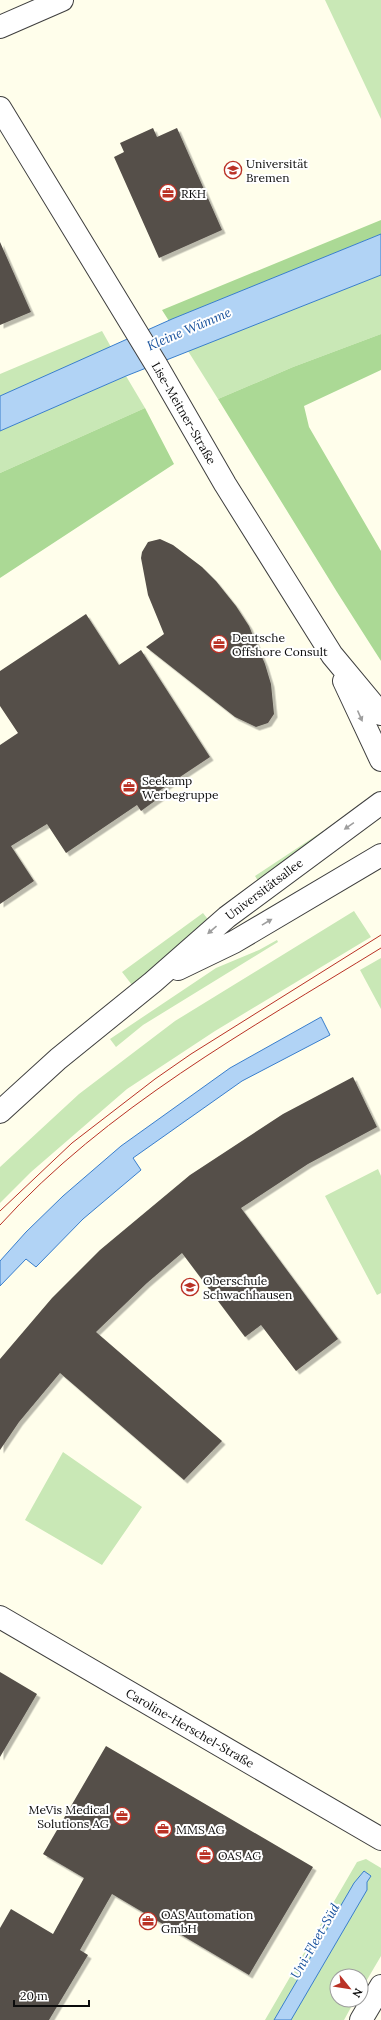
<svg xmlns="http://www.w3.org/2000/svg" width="381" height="2020" viewBox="0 0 381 2020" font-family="Lora,serif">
	<defs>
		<filter id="shadow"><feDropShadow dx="3.5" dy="3.5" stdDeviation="0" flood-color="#0004"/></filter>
	</defs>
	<rect width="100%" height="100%" fill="#fffeeb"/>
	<path fill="#c9e8b6" d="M325,0H381V119Z
		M381,275V334L293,367L218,399L188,351Z
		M102,331L111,347L0,396V374Z
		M126,376L145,408L0,473V431Z
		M323,831L327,836L261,886L255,876Z
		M354,911L371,937L215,1031L127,1089L31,1172L0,1203V1167L79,1094L175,1021Z
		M203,913L210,922L132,985L122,972Z
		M277,940L278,942L143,1025L116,1047L110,1039L216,968L259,950Z
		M381,958V1009L360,970Z
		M378,1169L381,1176V1293L377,1295L325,1196Z
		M63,1452L142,1507L102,1565L25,1520Z
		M366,1859L381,1868V1956L361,1990V1976H337V2000H355L344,2020H265L357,1862Z"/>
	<path fill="#abd995" d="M381,220V234L169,321L162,310Z
		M381,334V370L304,406L309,427L381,551V661L337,592L218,399L293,367Z
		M145,408L174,464L0,578V473Z"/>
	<path fill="#b1d3f5" stroke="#397ecc" d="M381,234V275L126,376L0,431V396L172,319Z
		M321,1017L330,1035L242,1081L133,1158L141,1170L83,1219L36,1267L26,1259L0,1286V1261L26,1232L63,1196L121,1146L230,1068Z
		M364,1871L371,1876L367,1882V1890L291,2020H274L354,1883Z"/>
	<path fill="#554f49" filter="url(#shadow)" d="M153,128L157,137L177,128L222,230L159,258L114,157L124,152L120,143Z
		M0,242L31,312L0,325Z
		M160,539L173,545L202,567L216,581L236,606L249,626L265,664L271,684L274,714L268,723L256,727L235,717L146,647L164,634L148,595L141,558L142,552L148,542Z
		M86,614L119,665L141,650L210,757L159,791L162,796L152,803L141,811L137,805L66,853L47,824L11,846L34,881L0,904V745L18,733L0,706V671Z
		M353,1077L377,1127L308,1164L241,1208L338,1339L296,1371L261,1325L245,1337L182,1253L147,1283L96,1332L222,1441L184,1480L60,1373L19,1422L0,1450V1359L52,1298L100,1250L190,1175L283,1114Z
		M0,1672L37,1694L0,1757Z
		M106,1746L313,1867L249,1975L112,1894L80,1950L88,1955L49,2020H0V1928L11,1909L53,1934L84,1878L43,1854Z"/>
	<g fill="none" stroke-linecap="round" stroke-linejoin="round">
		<defs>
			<path id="minor" d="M0,27L62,0
				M0,108L157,366L225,484L332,655L381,714
				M344,681L381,760
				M0,1617L381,1839
				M361,2020L381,1986"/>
			<path id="tertiary" d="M178,969L234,942L381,855
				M0,1112L58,1059L153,982L227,917L381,803"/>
		</defs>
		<use href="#minor" stroke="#3f3f3f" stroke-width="24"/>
		<use href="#tertiary" stroke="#3f3f3f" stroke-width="24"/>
		<use href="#minor" stroke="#fff" stroke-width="22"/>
		<use href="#tertiary" stroke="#fff" stroke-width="22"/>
		<path stroke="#ba3226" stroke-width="1" d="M0,1211L72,1143L155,1079L191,1054L381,935
			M0,1225C106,1108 248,1030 381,948"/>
	</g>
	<defs><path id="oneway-solid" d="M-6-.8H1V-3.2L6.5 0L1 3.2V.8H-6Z"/></defs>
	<g fill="#9e9e9e">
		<use href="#oneway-solid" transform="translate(360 716) rotate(66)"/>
		<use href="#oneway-solid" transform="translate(349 826) rotate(145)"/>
		<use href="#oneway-solid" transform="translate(267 922) rotate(-31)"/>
		<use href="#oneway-solid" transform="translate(212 930) rotate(139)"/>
	</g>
	<defs>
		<symbol id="university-ring" viewBox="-11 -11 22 22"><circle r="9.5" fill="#fff" stroke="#ba3226" stroke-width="1.5"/><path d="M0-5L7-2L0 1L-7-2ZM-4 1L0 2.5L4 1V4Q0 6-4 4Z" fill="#ba3226"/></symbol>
		<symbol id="office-ring" viewBox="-11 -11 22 22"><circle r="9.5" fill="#fff" stroke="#ba3226" stroke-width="1.5"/><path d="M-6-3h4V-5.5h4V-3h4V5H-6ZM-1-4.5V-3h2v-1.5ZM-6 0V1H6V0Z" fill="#ba3226"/></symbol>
		<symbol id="school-ring" viewBox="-11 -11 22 22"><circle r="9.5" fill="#fff" stroke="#ba3226" stroke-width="1.5"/><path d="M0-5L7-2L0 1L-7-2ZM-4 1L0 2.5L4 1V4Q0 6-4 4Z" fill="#ba3226"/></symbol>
	</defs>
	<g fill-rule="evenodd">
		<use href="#university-ring" x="223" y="160" width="20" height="20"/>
		<use href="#office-ring" x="158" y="183" width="20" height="20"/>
		<use href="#office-ring" x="209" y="634" width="20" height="20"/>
		<use href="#office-ring" x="119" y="777" width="20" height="20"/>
		<use href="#school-ring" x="180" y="1277" width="20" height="20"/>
		<use href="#office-ring" x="112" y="1806" width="20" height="20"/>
		<use href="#office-ring" x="153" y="1819" width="20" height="20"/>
		<use href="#office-ring" x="195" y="1845" width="20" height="20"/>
		<use href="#office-ring" x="138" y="1911" width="20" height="20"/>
	</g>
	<g text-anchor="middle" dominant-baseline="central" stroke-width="4" stroke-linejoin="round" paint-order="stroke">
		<g font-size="12" fill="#0c0c0c" stroke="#fff" text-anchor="start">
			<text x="246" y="163">Universität<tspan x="246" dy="14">Bremen</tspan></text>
			<text x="181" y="193">RKH</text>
			<text x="232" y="637">Deutsche<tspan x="232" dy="14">Offshore Consult</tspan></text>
			<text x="142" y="780">Seekamp<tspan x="142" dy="14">Werbegruppe</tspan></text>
			<text x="203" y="1280">Oberschule<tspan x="203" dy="14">Schwachhausen</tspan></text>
			<text x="109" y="1809" text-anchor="end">MeVis Medical<tspan x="109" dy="14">Solutions AG</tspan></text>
			<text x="176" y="1829">MMS AG</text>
			<text x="218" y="1855">OAS AG</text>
			<text x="161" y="1914">OAS Automation<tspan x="161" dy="14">GmbH</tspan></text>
		</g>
		<g font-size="12" fill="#0c0c0c" stroke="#fff">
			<text transform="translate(184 413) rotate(60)">Lise-Meitner-Straße</text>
			<text transform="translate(264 889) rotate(-37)">Universitätsallee</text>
			<text transform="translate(190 1728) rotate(30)">Caroline-Herschel-Straße</text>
		</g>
		<g font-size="13" font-style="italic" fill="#17519c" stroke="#fff">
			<text transform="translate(189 329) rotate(-23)">Kleine Wümme</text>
			<text transform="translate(315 1941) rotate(-60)">Uni-Fleet-Süd</text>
		</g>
	</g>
	<g transform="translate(349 1988) rotate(120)"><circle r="19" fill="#ffffff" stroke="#9e9e9e"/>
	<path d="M0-3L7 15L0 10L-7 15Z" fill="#ba3226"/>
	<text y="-6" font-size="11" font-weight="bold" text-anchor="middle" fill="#0c0c0c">N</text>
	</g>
	<path d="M14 2000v6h75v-6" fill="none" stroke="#0c0c0c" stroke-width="2"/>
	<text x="20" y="2000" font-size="12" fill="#0c0c0c" stroke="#ffffff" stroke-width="3" paint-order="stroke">20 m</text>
</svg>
